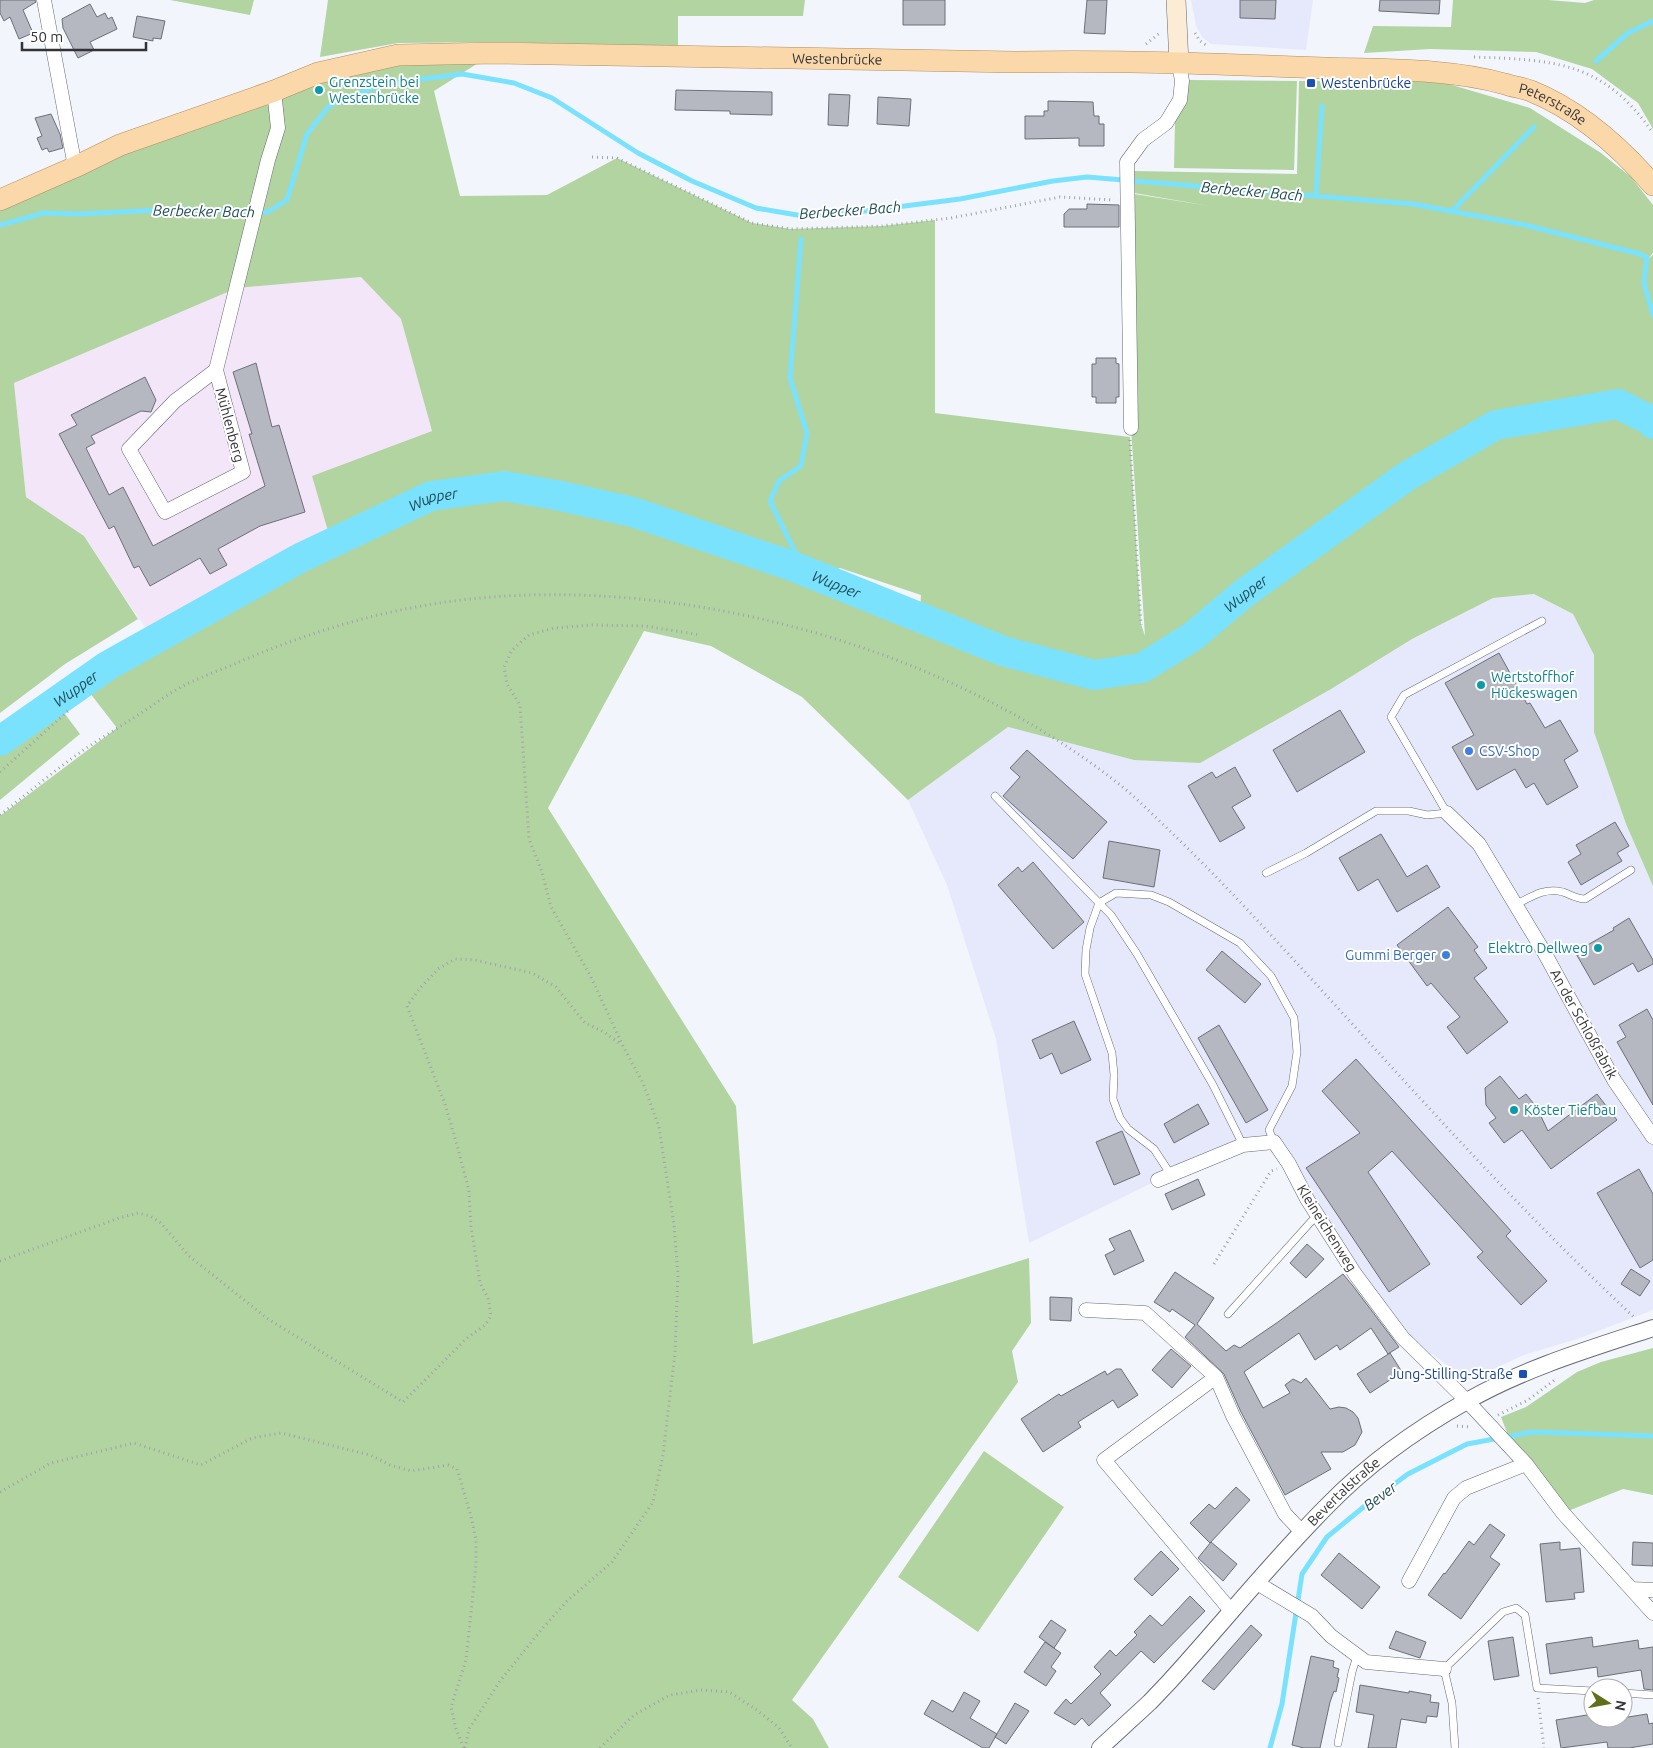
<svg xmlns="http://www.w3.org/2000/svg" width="1653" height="1748" viewBox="0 0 1653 1748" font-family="Ubuntu,sans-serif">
	<rect width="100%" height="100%" fill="#f3f5fd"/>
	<path fill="#f4e6f9" d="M361,277L401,319L432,431L312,476L334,552L258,584L155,643L84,536L26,497L14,383L237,288Z"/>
	<path fill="#e5e9fb" d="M1191,0H1313L1306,50L1211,44L1202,37L1196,26Z
		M1534,594L1573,614L1594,655V732L1626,824L1653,886V1310L1580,1338L1524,1355L1472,1379L1464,1378L1431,1353L1426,1361L1402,1337L1273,1142L1158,1180L1029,1243L996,1039L947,885L908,800L1008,727L1134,760L1412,639L1493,598Z"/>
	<path fill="#b1d4a1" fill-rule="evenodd" d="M170,0H254L250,15Z
		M328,0H805L803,16H678V47L495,42L398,43L320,57Z
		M1453,0H1548L1585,3L1594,0H1653V129L1638,103L1592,69L1536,52L1430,49L1364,53L1373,26L1451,27Z
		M494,53L434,91L460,196L547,195L617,158L752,223L791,229L882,226L935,220V413L1130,437L1141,624L1145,636L1131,428L1134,194L1210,206L1134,193V171L1297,174L1299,81L1435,80L1530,108L1601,153L1631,177L1653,205V253L1648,259L1653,255V886L1626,824L1594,732V655L1573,614L1534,594L1493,598L1412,639L1331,689L1200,763L1134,760L1008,727L908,800L802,697L711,646L644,631L548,808L736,1106L753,1344L1029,1258L1031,1323L1012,1351L1018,1382L792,1700L813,1719L829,1748H0V816L117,728L86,688L155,643L258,584L334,552L312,476L432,431L401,319L361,277L237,288L14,383L26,497L84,536L138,619L65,664L0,713V200L318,73ZM638,525L810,577L840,568L921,595L920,610L714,554Z
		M1189,80L1297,81L1294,170L1174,168L1175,122L1185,100Z
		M59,706L80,734L0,800V751L34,722Z
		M1653,1348V1495L1623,1489L1563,1513L1515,1453L1501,1417L1526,1407L1577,1372L1601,1362Z
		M984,1451L1064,1507L978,1632L898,1577Z"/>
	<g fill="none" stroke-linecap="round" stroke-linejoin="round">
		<path stroke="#7be2fd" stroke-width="5" d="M1596,61L1628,33L1653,21
			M1316,195L1322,106
			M1452,211L1534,127
			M0,225L44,213L80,214L177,209L268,212L287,200L307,134L329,106L383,84L462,74L514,83L552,98L638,153L692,181L756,208L803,216L865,211L960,199L1053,181L1087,177L1413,204L1525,225L1640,254L1647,258L1644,283L1653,315
			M792,566L796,554L770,501L779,481L801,466L807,433L790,378L801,239
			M1270,1748L1282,1704L1302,1574L1327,1537L1366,1505L1408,1474L1467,1444L1533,1432L1653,1436"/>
		<path stroke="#7be2fd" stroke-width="30" id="s1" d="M0,741L107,666L300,558L431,496L504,486L556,495L633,512L792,566L1003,651L1094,675L1142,668L1192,637L1243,594L1407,476L1496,425L1618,404L1650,420L1653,424"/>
	</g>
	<path fill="#b5b7c1" stroke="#6d6f78" d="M0,0H35L36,2L23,10L33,33L19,39L10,17L4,21L0,13Z
		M903,0H945V25H903Z
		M1087,0H1107L1105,34L1084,33Z
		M1240,0H1276L1275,19L1240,18Z
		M1380,0H1440L1439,14L1379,11Z
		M90,4L97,17L105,13L108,19L112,17L117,29L90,42L94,50L78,58L63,28L62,19Z
		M137,16L165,21L161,39L153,38V41L133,37Z
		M676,90L772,92V115L730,114V111L675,110Z
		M829,94L850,95L848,126L828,125Z
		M878,97L911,99L909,126L877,124Z
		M1048,101L1093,102L1094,116H1099V124H1104V146H1079V138L1025,139V116H1044V111H1048Z
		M51,114L60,134L63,148L49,152L47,148L42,150L37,138L42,136L35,118Z
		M1087,204L1119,205V227H1064V214L1069,209H1087Z
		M1096,358H1116V363L1119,364V397H1116V403H1096V397H1092V364H1096Z
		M256,363L272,427L279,425L305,512L260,526L218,549L227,565L210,574L200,558L150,586L139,566L134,568L114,526L109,529L59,434L77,425L71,415L145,377L156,400L151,412L141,411L91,436L95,443L86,448L109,495L123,487L153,546L265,486L249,434H252L233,372Z
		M1499,653L1527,704L1530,703L1545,728L1560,720L1578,751L1564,760L1578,787L1547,805L1534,783L1526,788L1515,769L1477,790L1452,747L1474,735L1445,683Z
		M1340,710L1365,752L1297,792L1273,750Z
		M1027,750L1107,822L1073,859L1003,796L1020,777L1010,768Z
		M1235,767L1251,796L1232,807L1245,828L1220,842L1188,786L1212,772L1216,778Z
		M1615,822L1629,846L1617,853L1622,861L1581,885L1568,862L1581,854L1576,845Z
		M1381,834L1407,877L1427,865L1440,887L1397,912L1378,879L1358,891L1339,858Z
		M1109,841L1160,850L1154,887L1103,878Z
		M1033,862L1084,922L1053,949L998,885L1018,867L1022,872Z
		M1448,907L1478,947L1474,950L1487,968L1474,978L1508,1022L1467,1054L1447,1027L1460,1017L1431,983L1427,986L1397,945Z
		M1629,918L1653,960V964L1638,972L1633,963L1594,985L1575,952L1614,930L1613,928Z
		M1222,951L1261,984L1245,1003L1206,970Z
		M1647,1009L1653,1020V1105L1617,1042L1626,1037L1619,1025Z
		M1074,1021L1091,1060L1061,1074L1052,1053L1040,1059L1032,1040Z
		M1219,1025L1268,1110L1246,1123L1198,1038Z
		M1356,1059L1511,1231L1506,1236L1547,1281L1521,1305L1477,1257L1483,1252L1392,1151L1368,1172L1430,1264L1389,1292L1306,1168L1360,1133L1322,1091Z
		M1500,1076L1519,1099L1526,1094L1537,1108L1548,1131L1597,1094L1617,1120L1551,1169L1522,1130L1504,1143L1489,1123L1496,1118L1486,1105L1485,1088Z
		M1198,1104L1209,1124L1174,1143L1164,1124Z
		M1122,1131L1140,1174L1114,1185L1096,1142Z
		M1639,1169L1653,1194V1260L1640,1268L1597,1193Z
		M1198,1179L1205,1195L1172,1210L1165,1194Z
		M1130,1230L1144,1261L1114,1275L1105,1255L1115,1250L1109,1239Z
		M1307,1244L1324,1259L1306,1278L1290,1263Z
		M1631,1269L1650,1281L1640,1296L1621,1284Z
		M1175,1272L1214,1298L1197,1324L1226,1351L1234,1345L1240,1348L1278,1322L1343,1274L1353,1286L1399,1347L1388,1354L1371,1328L1340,1350L1337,1345L1315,1360L1299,1333L1244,1372L1263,1408L1290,1393L1285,1385L1293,1379L1301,1383L1306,1378L1330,1409L1339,1407L1346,1408L1353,1412L1358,1418L1362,1432L1355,1445L1343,1452H1321L1331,1469L1285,1495L1241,1412L1224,1374L1185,1337L1195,1325L1172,1309L1170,1312L1154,1302Z
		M1050,1297L1072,1298L1071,1321L1050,1320Z
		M1171,1349L1191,1366L1172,1388L1152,1370Z
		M1390,1353L1402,1372L1370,1393L1357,1374Z
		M1116,1369H1121L1138,1395L1118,1408L1113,1400L1078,1422L1081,1427L1043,1452L1021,1419L1059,1394L1061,1396L1105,1371L1107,1375Z
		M1236,1487L1250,1500L1210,1543L1190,1523L1209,1504L1215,1509Z
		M1490,1524L1505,1535L1490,1557L1500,1564L1461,1619L1428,1595L1444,1573L1445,1574L1469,1541L1474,1545Z
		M1211,1542L1237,1564L1223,1581L1198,1558Z
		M1560,1542V1550L1580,1548L1584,1592L1574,1593L1575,1599L1546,1602L1540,1544Z
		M1633,1542L1653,1543V1566L1632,1565Z
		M1161,1551L1179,1569L1152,1596L1134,1579Z
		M1339,1553L1380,1587L1362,1609L1321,1575Z
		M1190,1596L1205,1611L1154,1663L1141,1651L1100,1693L1111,1705L1089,1726L1082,1718L1075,1725L1054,1713L1066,1699L1071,1704L1101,1674L1094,1667L1110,1650L1116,1656L1137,1635L1134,1632L1150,1615L1162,1626Z
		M1051,1620L1066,1630L1054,1648L1039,1637Z
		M1251,1625L1262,1635L1214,1690L1202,1681Z
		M1396,1631L1426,1642L1420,1658L1389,1648Z
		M1513,1637L1519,1676L1494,1680L1488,1641Z
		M1592,1637L1593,1647L1638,1640L1639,1649L1653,1647V1690L1644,1689L1641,1670L1598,1677L1597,1667L1550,1674L1546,1644Z
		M1045,1642L1061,1653L1051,1667L1056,1671L1046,1686L1024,1672Z
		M1311,1656L1334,1661L1333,1667L1339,1669L1337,1677L1339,1678L1336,1692L1334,1691L1330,1702L1320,1748H1304L1292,1745Z
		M1360,1685L1409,1693V1691L1431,1695L1430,1702L1439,1703L1437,1717L1427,1716L1426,1723L1401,1719L1396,1748H1368L1374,1715L1356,1712Z
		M964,1692L980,1701L970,1718L997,1734L989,1748H983L924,1714L932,1700L953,1712Z
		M1015,1703L1029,1711L1006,1744L995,1737Z
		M1593,1714V1718H1603V1721L1647,1714L1649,1724L1653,1723V1744L1629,1748H1608L1607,1742L1561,1748L1556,1720Z"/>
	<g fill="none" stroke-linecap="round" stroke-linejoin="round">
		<defs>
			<path id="service" d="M995,796L1099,903L1090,928L1086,950L1085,974L1112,1053L1114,1075L1113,1099L1120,1118L1128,1129L1154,1149L1171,1175
				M1266,873L1306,853L1376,811H1409L1427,815L1447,813L1391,717L1404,695L1542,621
				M1515,905C1531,897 1544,887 1563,892C1571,895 1577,899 1585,899L1631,870
				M1243,1145L1213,1085L1137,954L1111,915L1099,903L1116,893L1151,895L1169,902L1240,943L1271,976L1294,1018L1297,1052L1292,1086L1269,1130L1274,1142
				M1228,1314L1317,1215
				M1623,1693L1653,1695
				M1338,1743L1352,1672L1357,1656
				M1455,1748L1452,1703L1444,1669L1503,1612L1516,1608L1525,1615L1537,1688L1593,1691"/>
			<path id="minor" d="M44,0L75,167
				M216,370L243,472L165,512L129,449L175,401L216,370L268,160L278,128L274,91
				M1131,428L1127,162L1143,140L1166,123L1180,100L1182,81L1179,63
				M1447,813L1479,844L1544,952L1614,1080L1653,1137
				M1158,1180L1243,1145L1274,1142L1289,1164L1307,1199L1355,1274L1402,1337L1467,1401L1526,1464L1563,1513L1653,1613
				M1086,1310L1145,1313L1216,1377L1104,1460L1232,1612
				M1216,1377L1233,1416L1285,1514L1302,1532
				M1409,1581L1454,1498L1466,1488L1526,1464
				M1257,1583L1312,1616L1331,1636L1366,1662L1444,1669
				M1632,1589L1653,1590"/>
			<g id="tertiary">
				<path id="s2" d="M1100,1748L1150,1702L1169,1682C1222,1624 1272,1561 1328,1505C1368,1464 1417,1429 1467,1401C1525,1368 1589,1349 1653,1328"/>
			</g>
			<path id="secondary" d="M1176,0L1179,63"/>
			<g id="primary">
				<path id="s3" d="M0,200L75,167L120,145L274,91L318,73L398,55L495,53L1015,62C1118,60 1222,64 1325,68C1385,70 1447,68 1505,84C1514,87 1523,88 1531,91C1578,110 1620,147 1653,185"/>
			</g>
		</defs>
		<use href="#service" stroke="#676972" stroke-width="8"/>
		<use href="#minor" stroke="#676972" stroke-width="15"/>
		<use href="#tertiary" stroke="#676972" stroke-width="18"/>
		<use href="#secondary" stroke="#676972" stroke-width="20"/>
		<use href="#primary" stroke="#b18d5d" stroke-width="22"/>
		<path stroke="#a0a2a8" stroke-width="3" stroke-dasharray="1 4" stroke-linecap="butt" d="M1195,33L1200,41L1206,45
			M1146,44L1161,32
			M1474,57C1554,60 1603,61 1653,133
			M592,157L617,158L752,223L791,229L882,226L951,218L1060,197L1113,200
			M1130,440L1141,625
			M0,772L68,711
			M0,815C26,795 51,773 78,754C96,741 116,729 135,717C149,708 162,698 176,690C196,678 219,671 239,662C300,636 362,616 427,605C653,566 935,640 1115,781C1136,797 1154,816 1173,834C1223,882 1269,933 1316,984C1420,1098 1522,1213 1635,1318
			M0,1261L122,1217L138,1213L150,1216L161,1223L189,1256L268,1319L403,1402L466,1339L485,1325L491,1316L488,1298L480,1283L471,1227L469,1191L457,1145L445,1104L407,1006L421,987L438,969L455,959L475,960L532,973L556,987L585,1023L604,1032L622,1045
			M1214,1264L1271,1171L1277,1169
			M1498,1415L1528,1400L1556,1379
			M1457,1426L1471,1427
			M0,1492L51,1463L134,1443L201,1465L252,1438L281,1433L370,1455L390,1465L411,1471L448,1465L457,1469L471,1516L476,1540V1565L466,1660L451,1707L456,1729L464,1748
			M1538,1698L1544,1748
			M465,1748L469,1729L500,1681L541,1630L567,1601L612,1562L653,1502L663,1455L675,1353L678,1275L674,1225L659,1127L643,1083L623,1046L590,975L551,907L542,872L529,839L520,705L507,684L504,667L512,650L529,635L554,628L592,625L645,626L701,635
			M600,1748L634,1715L670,1695L701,1690L729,1692L757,1710L779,1728L792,1748"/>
		<use href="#service" stroke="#fff" stroke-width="7"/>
		<use href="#minor" stroke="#fff" stroke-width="14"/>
		<use href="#tertiary" stroke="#fff" stroke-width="16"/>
		<use href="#secondary" stroke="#fcecd5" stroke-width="19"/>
		<use href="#primary" stroke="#fad8aa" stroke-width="21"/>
	</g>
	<g fill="#1a4fb4" stroke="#fff" stroke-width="2">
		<rect x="1306" y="78" width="10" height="10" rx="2.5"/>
		<rect x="1518" y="1369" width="10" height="10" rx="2.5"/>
	</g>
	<g fill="#0f9aa8" stroke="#fff" stroke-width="2">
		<circle cx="319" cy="90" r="5"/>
		<circle cx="1481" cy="685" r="5"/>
		<circle cx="1598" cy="948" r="5"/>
		<circle cx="1514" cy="1110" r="5"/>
	</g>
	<g fill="#3f7fe0" stroke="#fff" stroke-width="2">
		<circle cx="1469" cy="751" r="5"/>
		<circle cx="1446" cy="955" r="5"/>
	</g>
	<g text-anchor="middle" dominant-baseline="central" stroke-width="4" stroke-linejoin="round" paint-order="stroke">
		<g font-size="14" fill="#323337" stroke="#fff">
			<text stroke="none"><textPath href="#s3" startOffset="864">Westenbrücke</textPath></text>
			<text stroke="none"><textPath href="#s3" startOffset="1585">Peterstraße</textPath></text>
			<text transform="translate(230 425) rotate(75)">Mühlenberg</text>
			<text transform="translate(1584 1024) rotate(61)">An der Schloßfabrik</text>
			<text transform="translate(1327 1228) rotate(58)">Kleineichenweg</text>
			<text stroke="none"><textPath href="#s2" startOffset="354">Bevertalstraße</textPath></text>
		</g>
		<g font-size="14" fill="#0d838f" stroke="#fff" text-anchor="start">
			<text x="329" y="82">Grenzstein bei<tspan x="329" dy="16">Westenbrücke</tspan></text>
			<text x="1491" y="677">Wertstoffhof<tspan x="1491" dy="16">Hückeswagen</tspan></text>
			<text x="1588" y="948" text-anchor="end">Elektro Dellweg</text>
			<text x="1524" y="1110">Köster Tiefbau</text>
		</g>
		<g font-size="14" fill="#164399" stroke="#fff" text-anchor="start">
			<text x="1321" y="83">Westenbrücke</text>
			<text x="1513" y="1374" text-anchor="end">Jung-Stilling-Straße</text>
		</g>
		<g font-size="14" fill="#366cbe" stroke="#fff" text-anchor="start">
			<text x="1479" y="751">CSV-Shop</text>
			<text x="1436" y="955" text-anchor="end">Gummi Berger</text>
		</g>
		<g font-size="15" font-style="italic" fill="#1d4b56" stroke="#fff">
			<text transform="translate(1252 191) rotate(5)">Berbecker Bach</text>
			<text transform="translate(850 210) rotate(-4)">Berbecker Bach</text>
			<text transform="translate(204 211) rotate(1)">Berbecker Bach</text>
			<text stroke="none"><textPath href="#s1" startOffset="498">Wupper</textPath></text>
			<text stroke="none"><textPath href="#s1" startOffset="918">Wupper</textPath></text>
			<text stroke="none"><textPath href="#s1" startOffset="1368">Wupper</textPath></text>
			<text stroke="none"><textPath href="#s1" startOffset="92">Wupper</textPath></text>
			<text transform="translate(1380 1496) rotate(-37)">Bever</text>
		</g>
	</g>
	<g transform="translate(1608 1703) rotate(101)"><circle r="24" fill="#ffffff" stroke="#adadaf"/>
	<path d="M0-4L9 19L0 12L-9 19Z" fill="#606f1b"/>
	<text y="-8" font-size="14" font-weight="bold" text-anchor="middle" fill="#323337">N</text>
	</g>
	<path d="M22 42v8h124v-8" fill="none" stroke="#323337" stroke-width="2.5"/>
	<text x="30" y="42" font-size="15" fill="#323337" stroke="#ffffff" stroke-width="4" paint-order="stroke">50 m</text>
</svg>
